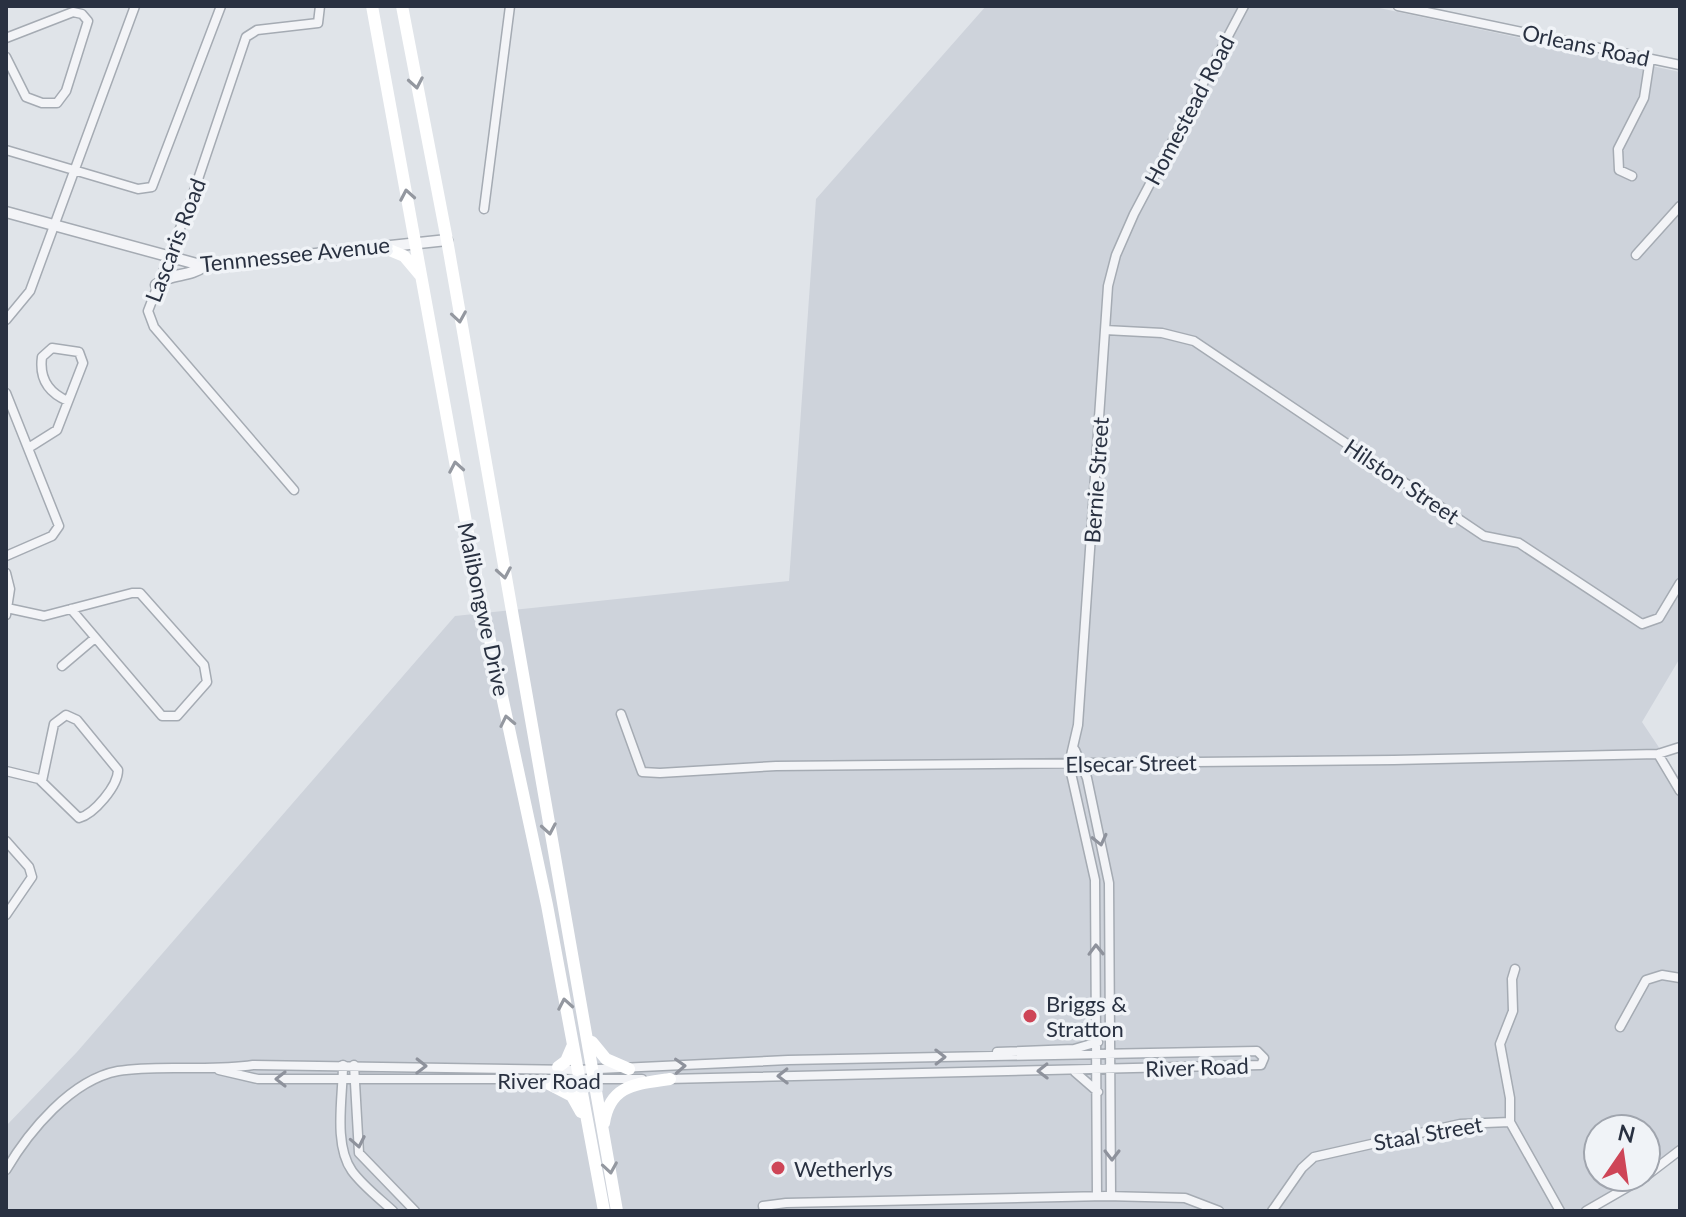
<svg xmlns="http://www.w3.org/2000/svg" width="1686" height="1217" viewBox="0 0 1686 1217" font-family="Lato,sans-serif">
	<rect width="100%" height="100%" fill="#e0e4e9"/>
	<path fill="#ced3db" d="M986,6H1370L1680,72V658L1642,722L1680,779V1143L1646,1172V1129H1598V1177H1638L1583,1211H6V1126L77,1052L455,616L789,581L816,199Z"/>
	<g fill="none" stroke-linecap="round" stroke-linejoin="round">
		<defs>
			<path id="minor" d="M1398,6L1680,65
				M6,38L73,12L82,14L88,21L66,91L57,103H42L26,97L6,57
				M6,150L138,189L152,187L221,6
				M1632,176L1619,170L1618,149L1644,98L1650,59
				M484,209L510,6
				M1636,255L1680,206
				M6,320L30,291L135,6
				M1105,330L1162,333L1194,341L1484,536L1519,543L1642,624L1659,618L1680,583
				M6,393L59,526L52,536L6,556
				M30,447L57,430L83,363L79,352L52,348L42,357C39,379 49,393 68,401
				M294,490L154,327L148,311L191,200L246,37L257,30L318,23L320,6
				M6,573L10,589L6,615
				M7,608L44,616L132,593H140L204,665L207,682L177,716H162L71,609
				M62,666L95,638
				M621,714L642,772L660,773L776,766L1394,760L1658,754L1680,747
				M1075,750L1087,778L1109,883L1111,1196
				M1658,754L1680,791
				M6,771L39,779L79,818C94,814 118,786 118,770L77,720L66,715L54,724L42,781
				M6,841L29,867L32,877L6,915
				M1620,1027L1646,980L1662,975L1680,978
				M997,1052L1074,1049L1098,1042
				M343,1065C343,1096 333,1144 352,1171C363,1186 379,1198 393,1211
				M354,1065L359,1153L415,1211
				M219,1070L258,1079H642
				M1075,1072L1098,1092
				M1510,1122V1098L1500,1044L1513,1011L1512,979L1515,969
				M6,1170C29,1131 71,1080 118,1071C160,1064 208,1072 253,1065L577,1070L788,1060L1257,1051L1264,1058L1261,1065L667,1079
				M1646,1176L1680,1150
				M1097,1196L1095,880L1069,764L1078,725L1108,286L1116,255L1134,214L1244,6
				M764,1211L763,1206L786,1203L1106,1196L1185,1198L1219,1211
				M1272,1211L1302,1168L1314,1157L1460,1124L1510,1122L1560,1211
				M1586,1211L1645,1177"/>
			<path id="tertiary" d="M6,212L204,266L447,240
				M156,285C171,272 189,278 204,266"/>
		</defs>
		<use href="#minor" stroke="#a5abb3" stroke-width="11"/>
		<use href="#tertiary" stroke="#a5abb3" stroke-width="13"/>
		<use href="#minor" stroke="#f3f4f7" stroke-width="8"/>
		<use href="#tertiary" stroke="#f3f4f7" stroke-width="10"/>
		<path stroke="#fff" stroke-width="12" d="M372,6L474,566L547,905L604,1211
			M402,6L447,240L617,1211
			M380,246L404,256L420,275
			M592,1042L606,1059L629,1069
			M558,1067L566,1061L572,1047
			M543,1081L572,1096L581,1112
			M604,1123C610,1084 637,1084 670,1079"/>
	</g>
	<defs><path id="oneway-chevron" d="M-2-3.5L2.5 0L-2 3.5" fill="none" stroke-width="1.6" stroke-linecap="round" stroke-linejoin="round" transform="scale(2)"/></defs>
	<g stroke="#9498a0">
		<use href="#oneway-chevron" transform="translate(416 83) rotate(80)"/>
		<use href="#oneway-chevron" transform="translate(407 195) rotate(-100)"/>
		<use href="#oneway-chevron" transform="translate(459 317) rotate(81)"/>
		<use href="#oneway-chevron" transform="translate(456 467) rotate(-100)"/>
		<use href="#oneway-chevron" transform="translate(504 573) rotate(80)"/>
		<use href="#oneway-chevron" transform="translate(507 721) rotate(-102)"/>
		<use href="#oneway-chevron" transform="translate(549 829) rotate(80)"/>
		<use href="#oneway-chevron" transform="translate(565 1004) rotate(-100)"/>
		<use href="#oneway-chevron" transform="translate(610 1168) rotate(81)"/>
	</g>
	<g stroke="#8e929c">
		<use href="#oneway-chevron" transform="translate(1100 840) rotate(77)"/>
		<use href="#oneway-chevron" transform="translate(1096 950) rotate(-91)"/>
		<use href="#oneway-chevron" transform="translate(940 1057) rotate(-1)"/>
		<use href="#oneway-chevron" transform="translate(421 1066) rotate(1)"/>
		<use href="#oneway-chevron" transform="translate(680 1066) rotate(-3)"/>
		<use href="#oneway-chevron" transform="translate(1043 1071) rotate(179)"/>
		<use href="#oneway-chevron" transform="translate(783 1076) rotate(179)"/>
		<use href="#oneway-chevron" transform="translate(281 1079) rotate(-180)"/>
		<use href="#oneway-chevron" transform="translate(358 1142) rotate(79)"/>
		<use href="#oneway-chevron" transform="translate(1112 1155) rotate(90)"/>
	</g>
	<g fill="#ce4557" stroke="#f0f3f7" stroke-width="3">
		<circle cx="1030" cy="1016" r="8"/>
		<circle cx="778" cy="1168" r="8"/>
	</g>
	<g text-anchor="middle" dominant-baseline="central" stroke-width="7" stroke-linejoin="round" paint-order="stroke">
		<g font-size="22" fill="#293141" stroke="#f0f3f7">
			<text transform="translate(1586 45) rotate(12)">Orleans Road</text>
			<text transform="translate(1189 110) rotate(-62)">Homestead Road</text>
			<text transform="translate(175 240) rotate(-69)">Lascaris Road</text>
			<text transform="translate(295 254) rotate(-6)">Tennnessee Avenue</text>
			<text transform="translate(1096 480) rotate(-86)">Bernie Street</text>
			<text transform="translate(1402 481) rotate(34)">Hilston Street</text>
			<text transform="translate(484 609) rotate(78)">Malibongwe Drive</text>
			<text transform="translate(1131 763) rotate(-1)">Elsecar Street</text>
			<text transform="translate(1197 1067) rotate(-2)">River Road</text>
			<text x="549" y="1080">River Road</text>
			<text transform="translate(1428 1133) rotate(-10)">Staal Street</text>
		</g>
		<g font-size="22" fill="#293141" stroke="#f0f3f7" text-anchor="start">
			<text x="1046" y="1003">Briggs &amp;<tspan x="1046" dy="25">Stratton</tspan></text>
			<text x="794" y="1168">Wetherlys</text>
		</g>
	</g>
	<rect width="1686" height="1217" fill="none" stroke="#293141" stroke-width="16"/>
	<g transform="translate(1622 1153) rotate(13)"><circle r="38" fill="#f0f3f7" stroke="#a0a5ae" stroke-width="2"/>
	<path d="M0-6L14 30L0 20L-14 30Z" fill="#ce4557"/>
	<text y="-12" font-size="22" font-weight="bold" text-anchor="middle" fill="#293141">N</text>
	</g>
</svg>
